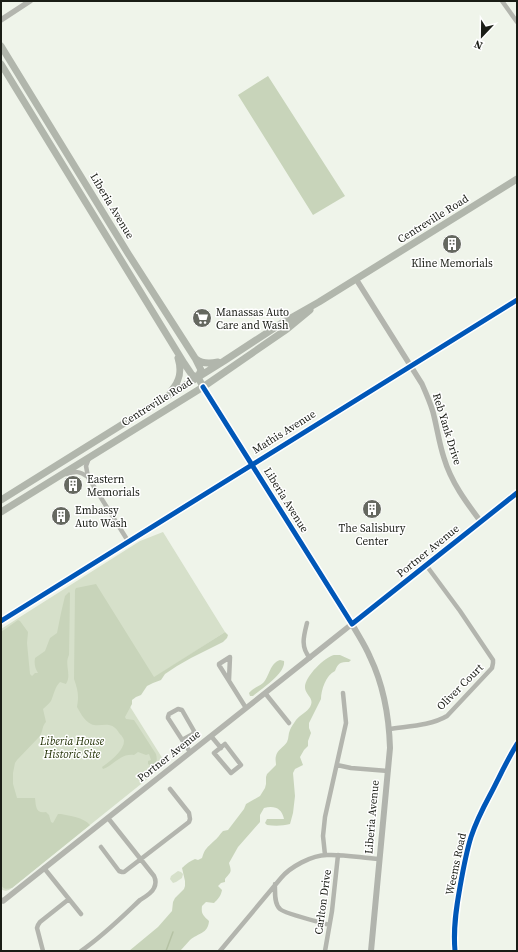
<svg xmlns="http://www.w3.org/2000/svg" width="518" height="952" viewBox="0 0 518 952" font-family="'Source Serif 4',serif">
	<rect width="100%" height="100%" fill="#eff4ea"/>
	<path fill="#d6e0ca" d="M163,532L225,632L124,697L166,764L9,890C6,891 4,891 1,889V629L140,541Z
		M178,871L181,872L183,874L182,878L176,882L173,883L170,879L171,876Z"/>
	<path fill="#c8d4ba" d="M268,76L345,196L313,215L238,95Z
		M96,584L154,677L225,632L228,635L227,638L223,642L191,658L177,666L165,674L161,680L153,683L147,686L141,695L136,697L132,700V704L125,717L126,719L134,720L156,754C158,761 156,770 148,764V761L151,760L149,754L146,755L138,752L134,755C121,753 114,765 103,769L102,767C109,762 124,751 124,741C124,738 121,735 119,733C117,729 114,726 109,725C103,724 97,727 91,724C84,720 81,714 77,707C79,696 78,690 74,679L75,590L76,588Z
		M69,592L70,593L69,655C64,665 72,674 66,684L60,682C55,687 54,694 51,701C49,704 46,706 43,709L46,722C42,726 43,731 40,736L17,760L15,763L13,773V784L17,798H35C36,805 35,814 46,812L49,815L51,822L53,823L58,814H61C70,816 83,817 90,825L12,888C7,889 4,890 1,885V632L18,620L20,621L28,632L27,643L30,674L32,676L35,673H38C35,668 34,664 35,658L45,651L50,638L57,633L61,613L65,596Z
		M334,655H340L351,660L349,662C340,662 338,663 335,671C326,675 321,690 321,699L309,723V728L311,733L308,741V746L304,750L300,757L303,765L295,769L293,773L295,796L293,813L290,824C282,826 275,826 267,825L265,823L267,819H284C282,808 274,805 264,808L260,815V822L238,847L229,863C232,873 231,871 225,879V882L221,883L218,886L222,890C221,896 218,899 214,903L206,902L202,906C201,914 203,915 209,921C208,934 198,933 190,940C187,943 184,947 181,950L129,951L158,927L172,911L173,902L175,898L184,889L185,886V881L182,868C186,864 190,861 195,859L198,860L202,858C205,848 207,848 214,841C217,839 220,834 223,831L228,830L244,809L246,804L260,796L265,788L266,784V777L267,774L276,765C276,762 275,759 276,756C277,750 284,747 287,742C289,738 288,734 290,730C291,727 294,723 296,720C300,715 307,712 310,707C315,698 306,696 305,688C304,677 325,657 334,655Z
		M280,660L284,661C286,673 261,689 253,696H250L249,693C253,688 258,687 263,683C270,676 269,664 280,660Z"/>
	<g fill="none" stroke-linecap="round" stroke-linejoin="round">
		<path stroke="#b5c2a4" stroke-width="1.5" d="M166,951L173,932"/>
		<path stroke="#b3b5ae" stroke-width="4.5" d="M502,1L517,22
			M89,458L86,466L88,477L128,541
			M66,474C76,471 79,471 88,477
			M307,623C304,635 300,647 310,658
			M229,680L230,657L219,664V665L246,708
			M265,693L289,723
			M389,729C408,726 430,726 447,716L492,668L493,663V660L460,611L426,565
			M211,736L221,748
			M182,740L193,734L194,731L182,710L178,709L169,714L168,717V718L190,752
			M225,744L241,765L231,773L214,753Z
			M337,765L351,768L388,771
			M101,847L119,871L122,872H124L189,822L190,819L189,813L170,789
			M325,855L323,836L325,817L346,723L343,693
			M44,868L81,914
			M275,884C275,892 274,904 280,909C285,914 320,922 329,925
			M43,951L37,928L38,925L40,922L69,899
			M81,951C103,936 121,918 140,900C145,897 152,893 154,888C156,884 156,880 154,876L108,818
			M220,951L281,878C290,867 312,855 327,855C343,854 362,858 379,859
			M325,951L332,911L338,855
			M455,951C453,929 456,909 460,887C463,870 466,853 471,837C476,822 483,808 490,795C499,778 507,760 517,744"/>
		<path stroke="#b3b5ae" stroke-width="5.5" d="M1,20L30,1
			M356,279L422,384C426,393 430,402 433,412C437,427 439,443 444,458C451,482 466,502 481,522
			M1,621L517,300
			M1,900L3,901L517,493"/>
		<path stroke="#b1b4ad" stroke-width="6" d="M203,387L352,624C358,635 365,645 370,657C384,686 389,716 390,748L371,951"/>
		<path stroke="#b1b6ac" stroke-width="7" d="M1,46L129,255L195,358L201,370L198,377
			M1,64L184,363L192,375L198,377L203,387
			M196,359C202,364 209,364 218,362
			M171,391C180,381 182,371 178,358
			M1,500L224,361L282,323L319,302L517,179
			M1,512L203,387L287,329L310,310"/>
		<defs>
			<path id="cycleway" d="M203,387L352,624L517,493
				M1,621L517,300
				M455,951C453,929 456,909 460,887C463,870 466,853 471,837C476,822 483,808 490,795C499,778 507,760 517,744"/>
		</defs>
		<use href="#cycleway" stroke="#fff" stroke-width="8"/>
		<use href="#cycleway" stroke="#0057b8" stroke-width="5"/>
	</g>
	<defs>
		<symbol id="building-disc" viewBox="-11 -11 22 22"><circle r="9.5" fill="#656860" stroke="#fff"/><path d="M-4-6H4V6H1V3H-1V6H-4ZM-2.5-4.3h1.7v1.8h-1.7ZM.8-4.3h1.7v1.8H.8ZM-2.5-1h1.7V.8h-1.7ZM.8-1h1.7V.8H.8Z" fill="#fff"/></symbol>
		<symbol id="supermarket-disc" viewBox="-11 -11 22 22"><circle r="9.5" fill="#656860" stroke="#fff"/><path d="M-6-5.5h2.5l.6 2H6L4.5 2H-2.5L-4.4-4H-6ZM-1.5 3.2a1.3 1.3 0 1 0 .1 0ZM3 3.2a1.3 1.3 0 1 0 .1 0Z" fill="#fff"/></symbol>
	</defs>
	<g fill-rule="evenodd">
		<use href="#building-disc" x="441" y="233" width="22" height="22"/>
		<use href="#supermarket-disc" x="191" y="307" width="22" height="22"/>
		<use href="#building-disc" x="62" y="474" width="22" height="22"/>
		<use href="#building-disc" x="361" y="498" width="22" height="22"/>
		<use href="#building-disc" x="50" y="505" width="22" height="22"/>
	</g>
	<g text-anchor="middle" dominant-baseline="central" stroke-width="3" stroke-linejoin="round" paint-order="stroke">
		<g font-size="11" fill="#1a1d16" stroke="#fff">
			<text transform="translate(112 206) rotate(59)">Liberia Avenue</text>
			<text transform="translate(433 219) rotate(-32)">Centreville Road</text>
			<text transform="translate(157 402) rotate(-32)">Centreville Road</text>
			<text transform="translate(447 429) rotate(73)">Reb Yank Drive</text>
			<text transform="translate(284 432) rotate(-32)">Mathis Avenue</text>
			<text transform="translate(286 500) rotate(58)">Liberia Avenue</text>
			<text transform="translate(428 551) rotate(-39)">Portner Avenue</text>
			<text transform="translate(460 687) rotate(-45)">Oliver Court</text>
			<text transform="translate(169 756) rotate(-38)">Portner Avenue</text>
			<text transform="translate(372 817) rotate(-85)">Liberia Avenue</text>
			<text transform="translate(456 864) rotate(-78)">Weems Road</text>
			<text transform="translate(323 902) rotate(-82)">Carlton Drive</text>
		</g>
		<g font-size="11" fill="#1a1d16" stroke="#fff" text-anchor="start">
			<text x="452" y="263" text-anchor="middle">Kline Memorials</text>
			<text x="216" y="312">Manassas Auto<tspan x="216" dy="13">Care and Wash</tspan></text>
			<text x="87" y="479">Eastern<tspan x="87" dy="13">Memorials</tspan></text>
			<text x="75" y="510">Embassy<tspan x="75" dy="13">Auto Wash</tspan></text>
			<text x="372" y="528" text-anchor="middle">The Salisbury<tspan x="372" dy="13">Center</tspan></text>
		</g>
		<g font-size="11" font-style="italic" fill="#213003" stroke="#fff">
			<text x="72" y="741">Liberia House<tspan x="72" dy="13">Historic Site</tspan></text>
		</g>
	</g>
	<rect width="518" height="952" fill="none" stroke="#1a1d16" stroke-width="4"/>
	<g transform="translate(482 36) rotate(202)" stroke="#ffffff" stroke-width="3" paint-order="stroke">
	<path d="M0-3L7 15L0 10L-7 15Z" fill="#1a1d16"/>
	<text y="-6" font-size="11" font-weight="bold" text-anchor="middle" fill="#1a1d16">N</text>
	</g>
</svg>
